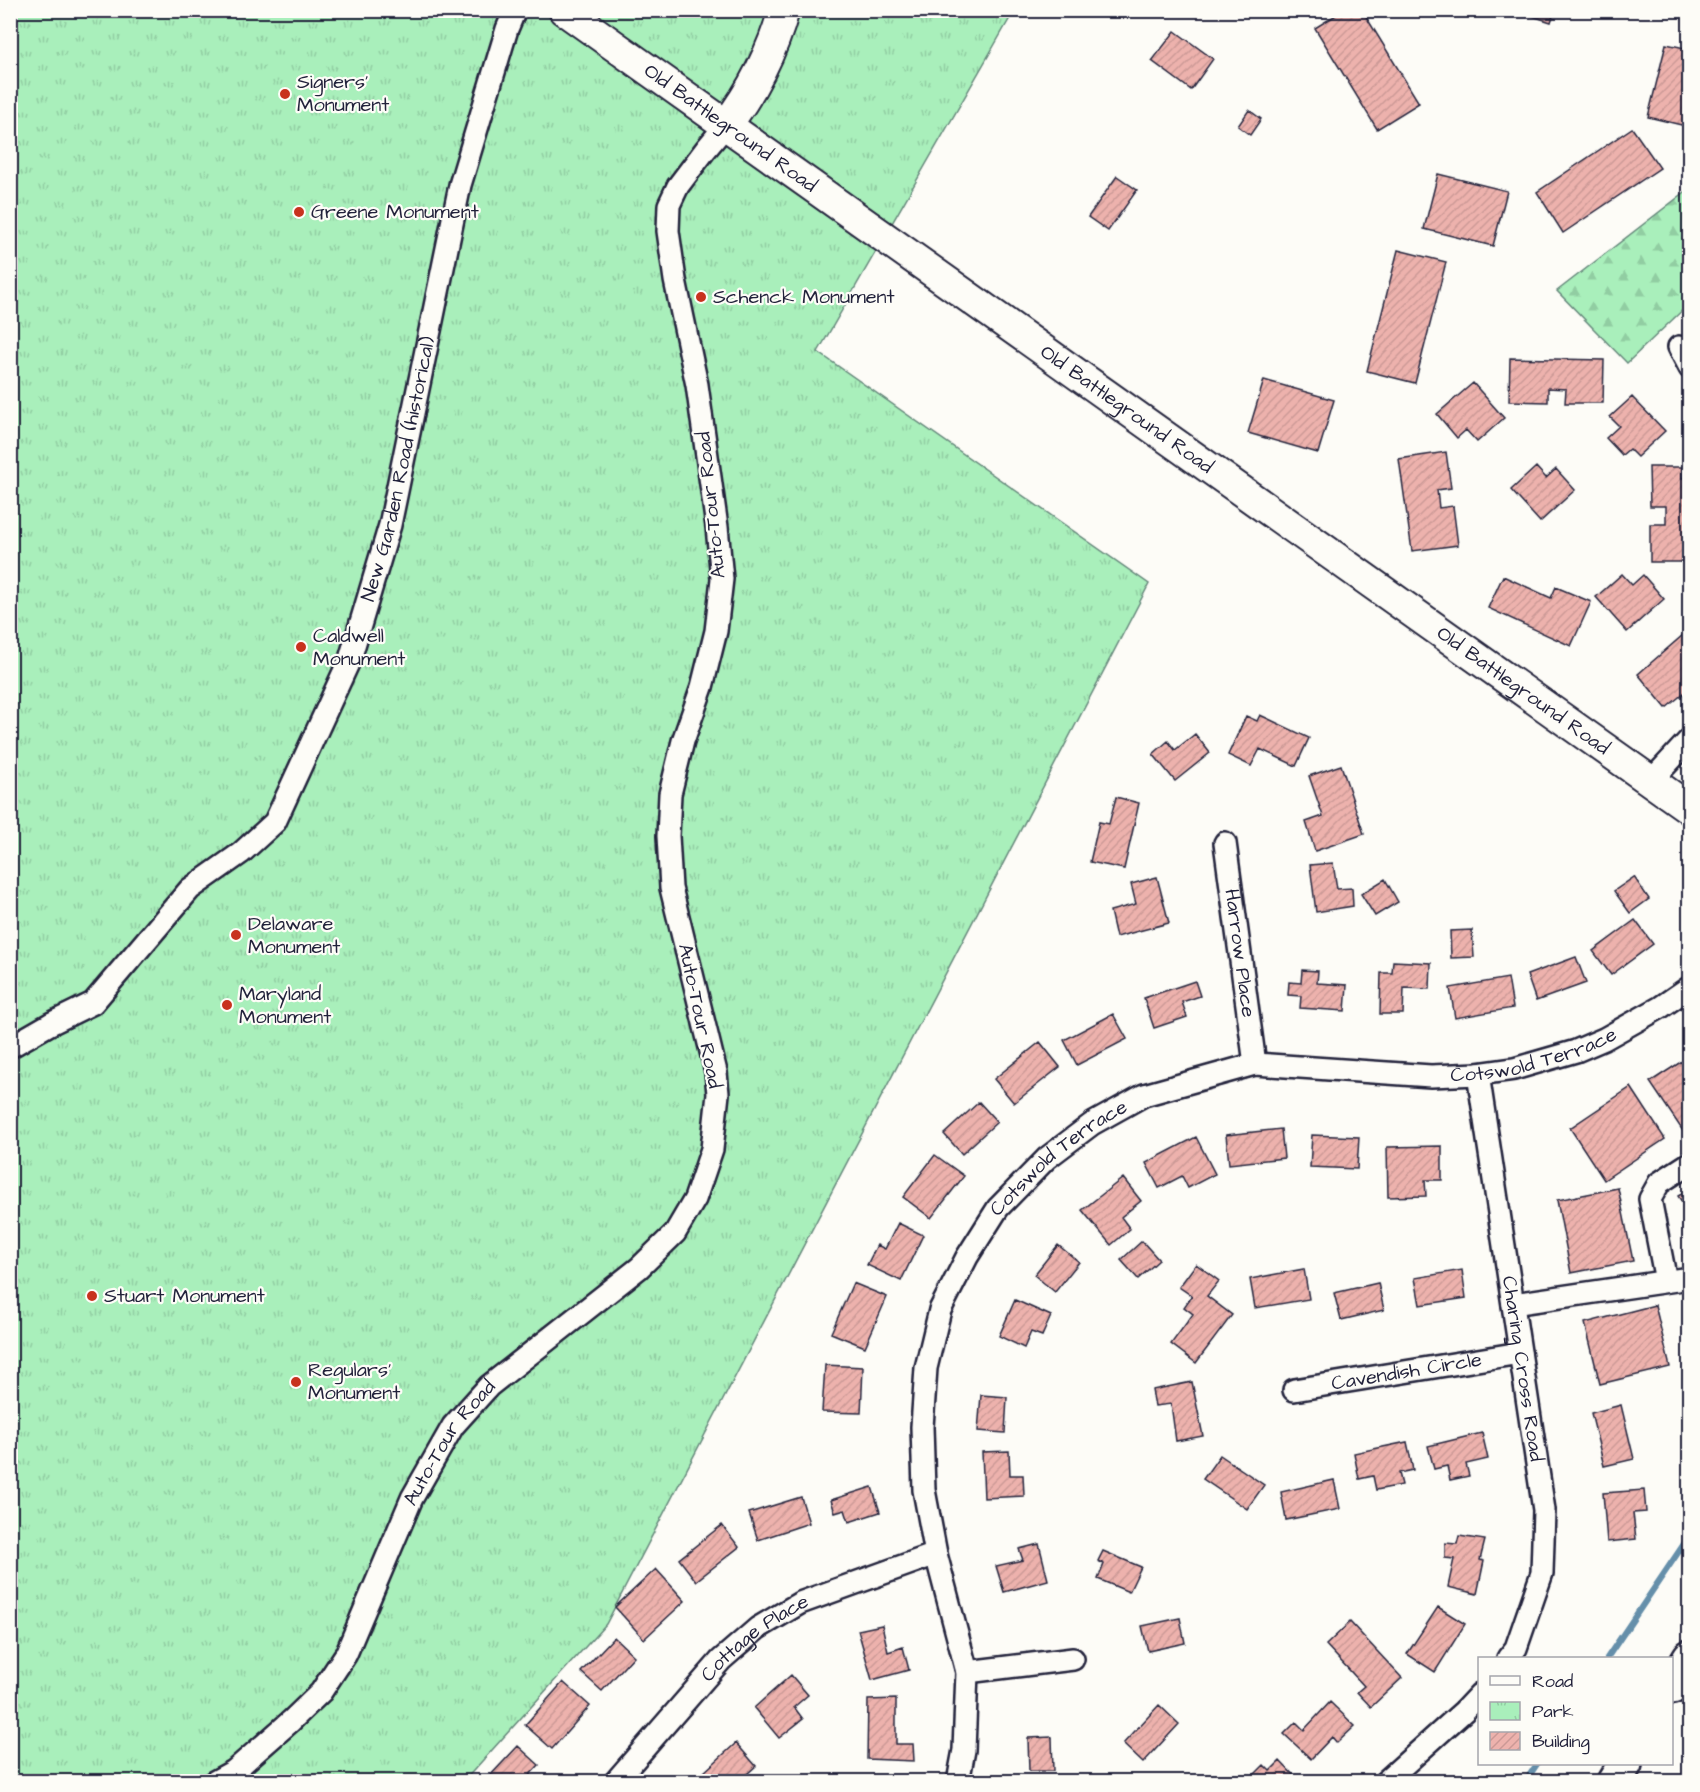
<svg xmlns="http://www.w3.org/2000/svg" width="1700" height="1792" viewBox="0 0 1700 1792" font-family="'Architects Daughter',sans-serif">
	<defs>
		<pattern id="forest-firs" width="22" height="20" patternUnits="userSpaceOnUse" patternTransform="scale(1.5)"><rect width="22" height="20" fill="#a9efbb"/><path d="M5 1l3.5 6h-7zM16 11l3.5 6h-7z" fill="#91cda2"/></pattern>
		<pattern id="park-tufts" width="24" height="20" patternUnits="userSpaceOnUse" patternTransform="scale(1.5)"><rect width="24" height="20" fill="#a9efbb"/><path d="M3 7l-1-3M5 7V3M7 7l1-3M15 17l-1-3M17 17v-4M19 17l1-3" fill="none" stroke="#91cda2"/></pattern>
		<pattern id="building-hatch" width="6" height="6" patternUnits="userSpaceOnUse" patternTransform="scale(1.5)"><rect width="6" height="6" fill="#edb2ad"/><path d="M-1 1l2-2M0 6l6-6M5 7l2-2" fill="none" stroke="#cb9996"/></pattern>
	</defs>
	<rect width="100%" height="100%" fill="#fdfcf7"/>
	<filter id="ink" filterUnits="userSpaceOnUse"><feTurbulence type="fractalNoise" baseFrequency=".0167" numOctaves="2"/><feDisplacementMap in="SourceGraphic" scale="12" xChannelSelector="R" yChannelSelector="G"/><feConvolveMatrix kernelMatrix="1 2 1 2 8 2 1 2 1" color-interpolation-filters="sRGB"/></filter>
	<g filter="url(#ink)">
		<path fill="url(#forest-firs)" stroke="#66887b" stroke-width="1.5" d="M1689,189V304L1627,363L1557,291Z"/>
		<path fill="url(#park-tufts)" stroke="#66887b" stroke-width="1.5" d="M11,11H1014L818,352L1149,584L606,1624L464,1781L11,1782Z"/>
		<g fill="none" stroke-linecap="round" stroke-linejoin="round">
			<path stroke="#658faa" stroke-width="6" d="M1607,1658L1690,1535
				M1525,1782L1537,1764"/>
		</g>
		<path fill="url(#building-hatch)" stroke="#22223b" stroke-width="1.5" d="M1344,10H1362L1419,103L1377,129L1315,28Z
			M1513,10H1555L1551,22Z
			M1175,31L1213,59L1191,90L1152,61Z
			M1666,44L1690,49V127L1648,117Z
			M1249,110L1261,119L1250,135L1238,126Z
			M1632,128L1660,168L1563,233L1537,192Z
			M1438,174L1507,191L1493,246L1424,229Z
			M1117,176L1137,190L1108,231L1088,217Z
			M1398,250L1446,262L1415,383L1367,371Z
			M1510,358L1604,360L1603,403H1565L1566,389L1548,388V402L1509,401Z
			M1264,380L1334,400L1318,453L1248,433Z
			M1473,383L1504,418L1477,442L1466,430L1457,438L1437,414Z
			M1632,397L1665,431L1637,457L1629,449L1622,455L1606,438L1619,426L1610,417Z
			M1446,452L1451,488L1437,490L1439,508L1453,506L1458,545L1412,551L1399,459Z
			M1536,467L1546,478L1556,469L1575,490L1540,522L1511,490Z
			M1649,467H1682V478H1690V562H1650V524H1666V506H1650Z
			M1622,574L1632,585L1643,575L1664,599L1627,632L1596,597Z
			M1503,576L1551,598L1556,587L1591,602L1571,646L1488,608Z
			M1690,629V688L1666,708L1638,674Z
			M1260,715L1309,738L1296,766L1260,749L1251,766L1228,755L1246,716L1257,721Z
			M1195,734L1210,753L1175,781L1153,754L1168,741L1175,750Z
			M1341,765L1364,834L1315,851L1306,822L1323,816L1309,776Z
			M1116,797L1139,803L1124,869L1090,862L1099,822L1109,824Z
			M1333,863L1337,889L1352,888L1353,906L1316,912L1310,865Z
			M1157,877L1169,923L1116,937L1110,911L1136,904L1131,884Z
			M1634,877L1649,899L1630,913L1614,891Z
			M1385,879L1398,902L1375,916L1361,894Z
			M1635,920L1653,944L1611,975L1593,951Z
			M1472,930L1474,957L1451,958L1450,931Z
			M1576,957L1586,983L1536,1001L1527,975Z
			M1393,961L1431,963L1430,989L1404,988L1403,1014H1380L1381,973H1392Z
			M1302,970L1318,971L1317,983L1347,985L1345,1011L1300,1008L1301,996L1288,995L1289,982L1301,983Z
			M1508,978L1513,1008L1455,1018L1450,988Z
			M1195,981L1200,996L1182,1002L1187,1017L1154,1028L1144,998Z
			M1113,1014L1127,1039L1077,1065L1064,1040Z
			M1040,1042L1060,1067L1014,1103L994,1079Z
			M1690,1056V1131L1685,1134L1650,1082Z
			M1631,1087L1665,1139L1604,1180L1570,1128Z
			M979,1102L997,1122L962,1154L944,1134Z
			M1281,1129L1284,1158L1229,1164L1226,1135Z
			M1312,1135L1359,1137L1357,1169L1310,1167Z
			M1196,1137L1215,1174L1188,1188L1182,1176L1159,1188L1146,1163Z
			M1442,1146V1180H1425L1426,1196L1388,1197L1387,1147Z
			M935,1155L964,1176L931,1218L903,1197Z
			M1123,1178L1141,1201L1121,1217L1130,1229L1111,1245L1082,1210Z
			M1618,1188L1633,1261L1571,1273L1557,1200Z
			M1690,1189V1214L1678,1196Z
			M898,1223L923,1235L901,1281L867,1265L877,1245L885,1249Z
			M1142,1241L1159,1260L1138,1279L1121,1260Z
			M1058,1245L1079,1262L1055,1292L1034,1275Z
			M1196,1264L1219,1281L1207,1296L1232,1315L1196,1363L1171,1344L1193,1314L1184,1307L1192,1296L1179,1287Z
			M1304,1269L1309,1299L1255,1308L1250,1279Z
			M1462,1270L1466,1298L1420,1305L1415,1278Z
			M853,1283L887,1297L865,1347L831,1333Z
			M1378,1283L1384,1310L1341,1320L1334,1293Z
			M1015,1300L1051,1316L1042,1336L1031,1332L1024,1348L999,1336Z
			M1655,1305L1670,1367L1600,1384L1585,1323Z
			M825,1365L863,1367L861,1413L822,1412Z
			M1192,1382L1203,1436L1176,1441L1171,1404L1155,1406L1152,1390Z
			M981,1395L1007,1397L1005,1433L978,1431Z
			M1621,1405L1634,1459L1604,1466L1591,1413Z
			M1482,1433L1488,1459L1466,1464L1469,1476L1450,1480L1447,1466L1434,1469L1428,1446Z
			M1407,1442L1413,1470L1399,1473L1402,1485L1376,1490L1373,1476L1359,1479L1354,1453Z
			M1009,1451L1010,1475H1023L1024,1496L984,1498L982,1452Z
			M1220,1455L1264,1485L1247,1509L1203,1479Z
			M1334,1480L1340,1509L1286,1520L1281,1492Z
			M872,1487L880,1512L849,1522L845,1510L835,1513L831,1500Z
			M1644,1490L1646,1512L1633,1513L1636,1539L1607,1542L1603,1493Z
			M801,1497L809,1523L758,1540L749,1513Z
			M722,1525L739,1547L696,1581L679,1559Z
			M1459,1536L1485,1540L1480,1560L1484,1561L1477,1594L1448,1587L1454,1559L1445,1558V1543L1457,1544Z
			M1039,1544L1048,1580L1004,1592L996,1566L1023,1560L1019,1549Z
			M1103,1551L1141,1567L1129,1592L1098,1579L1104,1564L1098,1561Z
			M656,1569L685,1601L644,1639L615,1607Z
			M1438,1607L1465,1624L1435,1672L1407,1654Z
			M1180,1618L1185,1643L1148,1651L1142,1626Z
			M1350,1622L1402,1678L1371,1707L1357,1692L1364,1686L1326,1645Z
			M882,1625L888,1652L903,1647L909,1670L872,1680L858,1630Z
			M614,1637L634,1656L602,1691L581,1672Z
			M791,1675L808,1695L794,1707L803,1719L779,1738L754,1708Z
			M563,1682L590,1706L552,1749L525,1725Z
			M896,1699V1744H913L914,1761L867,1759L868,1700Z
			M1330,1702L1355,1726L1337,1743L1332,1737L1311,1759L1284,1734L1296,1722L1304,1730Z
			M1159,1705L1179,1724L1143,1763L1123,1744Z
			M1052,1737L1053,1771H1029L1028,1738Z
			M736,1743L756,1766L738,1782H711L703,1773Z
			M518,1746L539,1765L523,1782H490L487,1779Z
			M1280,1761L1300,1782H1247L1264,1765L1270,1771Z"/>
		<g fill="none" stroke-linecap="round" stroke-linejoin="round">
			<defs>
				<g id="street">
					<path d="M1679,347L1690,368"/>
					<path d="M1651,781L1690,739"/>
					<path id="s1" d="M1225,843L1255,1064"/>
					<path id="s2" d="M10,1047L50,1024L93,1003L190,889L241,853L275,822L350,659L390,525L460,185L507,29L515,10"/>
					<path id="s3" d="M1478,1074L1544,1510L1542,1573L1516,1648L1508,1658"/>
					<path d="M1666,1281L1650,1199L1659,1183L1690,1163"/>
					<path d="M1513,1304L1690,1278"/>
					<path id="s4" d="M1294,1390L1520,1353"/>
					<path d="M967,1672L1073,1659"/>
					<path id="s5" d="M214,1782L234,1771L291,1721L321,1692L346,1654L412,1498L453,1426L489,1386L639,1268L675,1233L695,1199L712,1149L718,1094L716,1072L671,888L668,836L670,794L683,741L702,687L716,631L722,579L717,527L697,385L675,280L668,231L669,205L678,186L706,149L726,125"/>
					<path id="s6" d="M615,1782L721,1660L758,1628L800,1603L936,1554"/>
					<path id="s7" d="M958,1782L964,1750L967,1672L936,1554L924,1490L922,1427L926,1368L940,1310L967,1257L998,1208L1047,1158L1092,1124L1144,1095L1255,1064L1431,1076L1478,1074L1514,1069L1576,1051L1604,1039L1661,1007L1690,987"/>
					<path d="M1385,1782L1464,1711L1480,1694"/>
				</g>
				<g id="secondary">
					<path id="s8" d="M564,10L1690,809"/>
					<path d="M726,125C752,92 773,50 784,10"/>
				</g>
				<path id="highway" d="M1672,1687L1690,1657
					M1614,1782L1625,1764"/>
			</defs>
			<use href="#street" stroke="#22223b" stroke-width="26"/>
			<use href="#secondary" stroke="#22223b" stroke-width="34"/>
			<use href="#highway" stroke="#22223b" stroke-width="38"/>
			<use href="#street" stroke="#fdfcf7" stroke-width="21"/>
			<use href="#secondary" stroke="#fdfcf7" stroke-width="30"/>
			<use href="#highway" stroke="#fdfcf7" stroke-width="33"/>
		</g>
	</g>
	<g fill="#c8321e" stroke="#fdfcf7" stroke-width="2">
		<circle cx="285" cy="94" r="6"/>
		<circle cx="299" cy="212" r="6"/>
		<circle cx="701" cy="297" r="6"/>
		<circle cx="301" cy="647" r="6"/>
		<circle cx="236" cy="935" r="6"/>
		<circle cx="227" cy="1005" r="6"/>
		<circle cx="92" cy="1296" r="6"/>
		<circle cx="296" cy="1382" r="6"/>
	</g>
	<g text-anchor="middle" dominant-baseline="central" stroke-width="4.5" stroke-linejoin="round" paint-order="stroke">
		<g font-size="20" fill="#22223b" stroke="#fdfcf7" text-anchor="start">
			<text x="297" y="82">Signers'<tspan x="297" dy="23">Monument</tspan></text>
			<text x="311" y="212">Greene Monument</text>
			<text x="713" y="297">Schenck Monument</text>
			<text x="313" y="636">Caldwell<tspan x="313" dy="23">Monument</tspan></text>
			<text x="248" y="924">Delaware<tspan x="248" dy="23">Monument</tspan></text>
			<text x="239" y="994">Maryland<tspan x="239" dy="23">Monument</tspan></text>
			<text x="104" y="1296">Stuart Monument</text>
			<text x="308" y="1370">Regulars'<tspan x="308" dy="23">Monument</tspan></text>
		</g>
		<g font-size="20" fill="#22223b" stroke="#fdfcf7">
			<text stroke="none"><textPath href="#s8" startOffset="204">Old Battleground Road</textPath></text>
			<text stroke="none"><textPath href="#s8" startOffset="690">Old Battleground Road</textPath></text>
			<text stroke="none"><textPath href="#s2" startOffset="728">New Garden Road (historical)</textPath></text>
			<text transform="translate(711 505) rotate(-96)">Auto-Tour Road</text>
			<text stroke="none"><textPath href="#s8" startOffset="1176">Old Battleground Road</textPath></text>
			<text stroke="none"><textPath href="#s1" startOffset="111">Harrow Place</textPath></text>
			<text transform="translate(700 1016) rotate(78)">Auto-Tour Road</text>
			<text stroke="none"><textPath href="#s7" startOffset="1180">Cotswold Terrace</textPath></text>
			<text stroke="none"><textPath href="#s7" startOffset="676">Cotswold Terrace</textPath></text>
			<text stroke="none"><textPath href="#s3" startOffset="298">Charing Cross Road</textPath></text>
			<text stroke="none"><textPath href="#s4" startOffset="114">Cavendish Circle</textPath></text>
			<text stroke="none"><textPath href="#s5" startOffset="422">Auto-Tour Road</textPath></text>
			<text stroke="none"><textPath href="#s6" startOffset="202">Cottage Place</textPath></text>
		</g>
	</g>
	<rect width="1700" height="1792" fill="none" stroke="#fdfcf7" stroke-width="36"/>
	<rect x="18" y="18" width="1664" height="1756" fill="none" stroke="#22223b" stroke-width="2" filter="url(#ink)"/>
	<rect x="1478" y="1657" width="195" height="108" fill="#fdfcf7" stroke="#a5a5ac" stroke-width="1.5"/>
	<rect x="1490" y="1676" width="30" height="9" fill="#fdfcf7" stroke="#a5a5ac" stroke-width="1.5"/>
	<text x="1532" y="1687" font-size="18" fill="#22223b">Road</text>
	<rect x="1490" y="1702" width="30" height="18" fill="url(#park-tufts)" stroke="#a5a5ac" stroke-width="1.5"/>
	<text x="1532" y="1717" font-size="18" fill="#22223b">Park</text>
	<rect x="1490" y="1732" width="30" height="18" fill="url(#building-hatch)" stroke="#a5a5ac" stroke-width="1.5"/>
	<text x="1532" y="1747" font-size="18" fill="#22223b">Building</text>
</svg>
